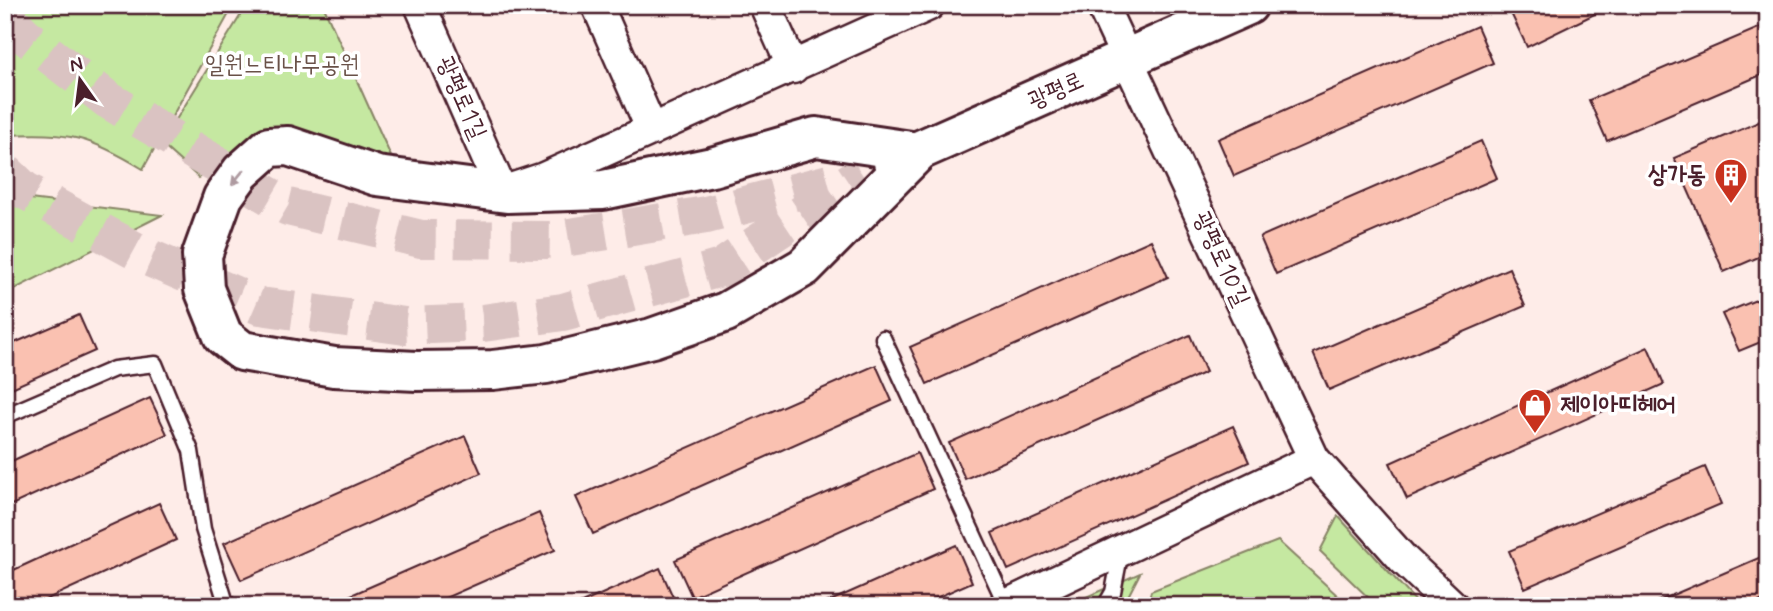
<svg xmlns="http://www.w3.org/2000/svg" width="1773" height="611" viewBox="0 0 1773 611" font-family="Mynerve,'Poor Story',sans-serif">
	<rect width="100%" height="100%" fill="#feece8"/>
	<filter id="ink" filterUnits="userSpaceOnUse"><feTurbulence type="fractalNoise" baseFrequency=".0143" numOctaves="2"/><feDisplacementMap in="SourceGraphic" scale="14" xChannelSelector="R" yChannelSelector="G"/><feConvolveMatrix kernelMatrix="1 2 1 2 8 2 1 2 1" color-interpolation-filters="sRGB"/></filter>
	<g filter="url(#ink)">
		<path fill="#c5e8a1" stroke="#888466" stroke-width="2" d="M5,5H216L230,12L143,169C89,136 69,132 5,135Z
			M247,5H323L393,161L281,126L199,178L161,144Z
			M5,196L162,215L5,294Z
			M1338,516L1420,606H1377L1320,551Z
			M1278,541L1349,606H1147L1151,591Z
			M1140,573L1123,606H1066Z"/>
		<path fill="#fac1b1" stroke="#4a1f2b" stroke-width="2" d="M1517,5H1613L1527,47L1509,9Z
			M1768,24V72L1607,141L1589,100Z
			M1477,26L1493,63L1234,176L1218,139Z
			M1768,118V253L1724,272L1674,158Z
			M1481,141L1497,178L1276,274L1260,237Z
			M1151,240L1168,277L927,384L910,347Z
			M1509,268L1525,306L1329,390L1313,353Z
			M1768,295V339L1739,351L1722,314Z
			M79,315L95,351L5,391V347Z
			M1190,335L1206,372L965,479L949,443Z
			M1648,347L1664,384L1407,499L1390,463Z
			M876,365L892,401L593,534L576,497Z
			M150,398L167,434L5,508V464Z
			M1233,426L1249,462L1008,570L992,533Z
			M465,436L481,473L241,580L224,543Z
			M917,453L933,489L692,597L675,560Z
			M1705,467L1721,504L1525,588L1509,551Z
			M159,503L176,540L32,606H5V574Z
			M539,513L555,550L427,606H326Z
			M956,545L972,582L918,606H819Z
			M1768,554V598L1749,606H1647Z
			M660,568L677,606H575Z"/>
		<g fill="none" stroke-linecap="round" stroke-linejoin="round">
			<path stroke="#dac3c2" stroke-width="38" stroke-dasharray="38 19" stroke-linecap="butt" d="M5,16L24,35L108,100L288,207L421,239L552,240L706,215L833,182
				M5,172L24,190L145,256L260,306L405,326L483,323L563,312L721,268L862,174"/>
			<defs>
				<path id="service" d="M883,338L1006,605
					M5,416L114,369L155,364L191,451L203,529L227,606
					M1105,606L1113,592L1121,551"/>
				<path id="minor" d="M420,5L502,192L544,178L929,5
					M597,5L652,130
					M765,5L793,68
					M1102,5L1314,459L1403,559L1453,606
					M1004,606L1314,459"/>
				<path id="primary" d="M816,137L918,152L804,267L726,312L652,338L546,364L493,370L417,371L334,367L242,351L223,336L204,289L202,255L223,197L241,172L269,147L288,146L377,176L507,193L603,190L712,167Z
					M893,162L1248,5"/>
			</defs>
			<use href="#service" stroke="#4a1f2b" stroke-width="19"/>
			<use href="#minor" stroke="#4a1f2b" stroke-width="35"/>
			<use href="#primary" stroke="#4a1f2b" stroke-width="44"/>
			<use href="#service" stroke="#fff" stroke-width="14"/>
			<use href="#minor" stroke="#fff" stroke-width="30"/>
			<use href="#primary" stroke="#fff" stroke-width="38"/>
		</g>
		<defs><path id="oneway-solid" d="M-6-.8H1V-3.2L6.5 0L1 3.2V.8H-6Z" transform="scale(1.75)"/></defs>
		<use fill="#ae9aa0" href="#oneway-solid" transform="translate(238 177) rotate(129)"/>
	</g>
	<defs>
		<symbol id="building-pin" viewBox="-11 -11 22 30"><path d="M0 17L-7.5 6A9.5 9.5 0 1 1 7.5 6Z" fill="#c8321e" stroke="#fff"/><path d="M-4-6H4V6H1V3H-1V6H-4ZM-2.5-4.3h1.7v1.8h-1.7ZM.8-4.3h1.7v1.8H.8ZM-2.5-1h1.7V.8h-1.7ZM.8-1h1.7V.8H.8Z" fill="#fff"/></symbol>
		<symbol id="shop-pin" viewBox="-11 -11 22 30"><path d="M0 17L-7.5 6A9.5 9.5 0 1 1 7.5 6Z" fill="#c8321e" stroke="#fff"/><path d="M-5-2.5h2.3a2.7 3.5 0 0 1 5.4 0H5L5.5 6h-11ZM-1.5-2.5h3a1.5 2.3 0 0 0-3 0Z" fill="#fff"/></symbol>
	</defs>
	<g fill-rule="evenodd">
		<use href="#building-pin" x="1712" y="156" width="38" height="52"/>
		<use href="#shop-pin" x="1516" y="386" width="38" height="52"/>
	</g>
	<g text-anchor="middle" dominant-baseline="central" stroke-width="7" stroke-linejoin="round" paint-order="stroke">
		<g font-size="24" fill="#695148" stroke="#fff">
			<text x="282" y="65">일원느티나무공원</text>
		</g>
		<g font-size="24" fill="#4a1f2b" stroke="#fff">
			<text transform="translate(1056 91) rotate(-24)">광평로</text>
			<text transform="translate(461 98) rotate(66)">광평로1길</text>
			<text transform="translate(1221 259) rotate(65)">광평로10길</text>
		</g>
		<g font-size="24" font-weight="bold" fill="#4a1f2b" stroke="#fff" text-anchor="end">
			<text x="1706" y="175">상가동</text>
			<text x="1560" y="405" text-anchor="start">제이아띠헤어</text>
		</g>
	</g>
	<rect width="1773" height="611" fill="none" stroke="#fff" stroke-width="28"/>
	<rect x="14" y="14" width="1745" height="583" fill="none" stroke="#4a1f2b" stroke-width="2.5" filter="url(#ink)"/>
	<g transform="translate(80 80) rotate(346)" stroke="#ffffff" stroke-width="5" paint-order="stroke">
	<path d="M0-5L12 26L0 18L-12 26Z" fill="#4a1f2b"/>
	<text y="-10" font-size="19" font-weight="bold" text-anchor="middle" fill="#4a1f2b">N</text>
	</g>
</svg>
